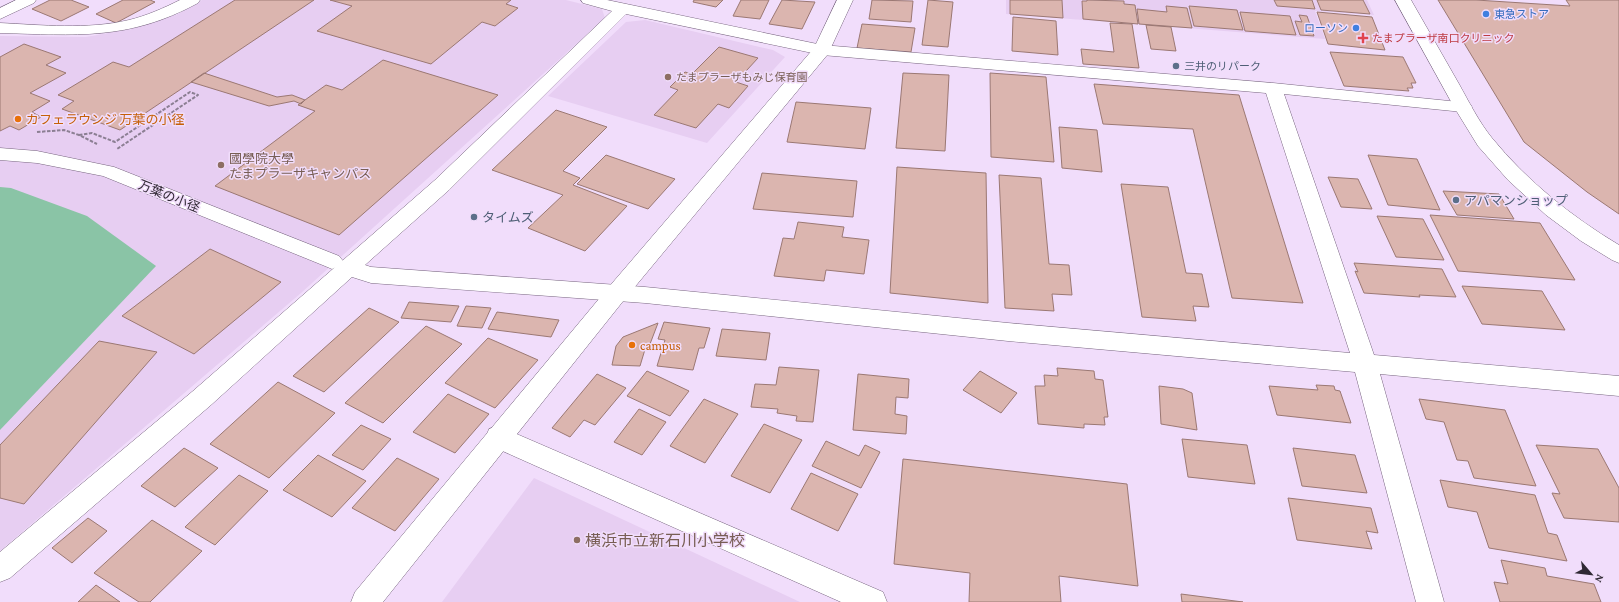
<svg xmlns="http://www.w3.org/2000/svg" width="1619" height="602" viewBox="0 0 1619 602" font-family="'Crimson Pro','Noto Sans JP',serif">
	<rect width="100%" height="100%" fill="#f1ddfb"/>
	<path fill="#e7cef2" d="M202,0H566L602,9L605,18L301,293L0,551V36L86,37L131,29L178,14Z
		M1006,0H1367L1374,15L1315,11L1325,39L1006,14Z
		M645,20L773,50L785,57L707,143L548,96L626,22Z
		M534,478L800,602H442Z"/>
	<path fill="#8ac4a6" d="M0,187L11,188L87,216L156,266L0,430Z"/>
	<path fill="#dbb5af" stroke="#9b7873" d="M50,0H71L89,7L61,21L32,9Z
		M123,0H150L155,2L116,23L96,14Z
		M235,0H314L120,130L62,109L74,101L58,95L113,62L129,67Z
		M330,0H511L506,4L518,8L495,26L482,22L431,64L317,31L352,6Z
		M694,0H723L716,7L693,2Z
		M741,0H769L760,19L733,16Z
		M782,0L815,2L802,29L769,24Z
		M872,0L913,1L911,22L869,19Z
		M928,0L953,2L948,47L922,45Z
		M1010,0H1062L1063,18L1010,14Z
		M1087,0L1124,1V4L1135,5L1138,24L1083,19L1082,1H1087Z
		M1274,0H1312L1315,9L1277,6Z
		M1317,0H1363L1370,14L1321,10Z
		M1438,0H1476L1570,6L1566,0H1619V214L1587,192L1524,142Z
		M1166,6L1187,8L1192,28L1139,24L1137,9L1167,12Z
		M1189,6L1237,10L1243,30L1194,26Z
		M1240,12L1290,16L1296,35L1245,31Z
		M1317,12L1372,17L1385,50L1328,44Z
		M1299,15L1307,16L1314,36L1300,35L1295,21L1302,22Z
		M1013,17L1056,21L1058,55L1012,51Z
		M1110,23L1132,24L1139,68L1083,64L1081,49L1114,52Z
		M862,24L915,28L911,52L857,48Z
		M1146,25L1171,27L1176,51L1151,49Z
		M24,44L61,57L46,65L66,73L30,93L50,101L32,112L41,117L19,130L10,126L0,131V57Z
		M719,47L758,58L736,82L748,86L729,108L718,104L696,128L654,115L678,90L670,87L685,72L692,74Z
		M1330,52L1403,57L1416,83H1411L1413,88H1407L1409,91L1344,86Z
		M383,60L498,95L339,235L215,186L315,111L298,105L326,85L342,90Z
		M204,73L277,97L292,95L305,100L301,104L294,101L269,106L191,82Z
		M903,73L949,75L945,151L896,148Z
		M990,73L1046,77L1054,162L991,157Z
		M1094,84L1239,95L1303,303L1232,298L1193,129L1103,124Z
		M796,102L871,108L865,149L787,142Z
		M556,110L607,127L563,171L580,178L573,185L627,206L585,251L528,228L563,195L492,170Z
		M1059,127L1097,130L1102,172L1062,168Z
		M606,155L675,179L648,209L577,184Z
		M1368,155L1417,159L1440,210L1388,205Z
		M897,167L986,173L988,303L890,293Z
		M762,173L857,181L853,217L753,209Z
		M999,175L1041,178L1049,264L1069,265L1072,295L1052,294L1054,311L1005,308Z
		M1328,177L1358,179L1372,209L1341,207Z
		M1121,184L1168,187L1186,273L1202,274L1209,307L1193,306L1196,321L1142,317Z
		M1443,191L1499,194L1514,219L1457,215Z
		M1430,215L1540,223L1575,280L1458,271Z
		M1377,216L1423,219L1444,260L1396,257Z
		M798,222L844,227L842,237L869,240L864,274L826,270L824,281L774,276L783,238L794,239Z
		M210,249L281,282L194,354L122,316Z
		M1354,263L1442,269L1456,297L1419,295L1420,297L1364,293L1355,271L1358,272Z
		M1462,286L1542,291L1565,330L1482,324Z
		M409,302L459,306L451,322L401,318Z
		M466,306L491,308L482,328L457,326Z
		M369,308L399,322L324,392L293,376Z
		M497,312L559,320L551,337L488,329Z
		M664,322L710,328L704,348H699L693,370L657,366L665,340L658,339Z
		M658,323L650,344L646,346L640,366L612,365L616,346L623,337Z
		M426,326L462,344L383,423L345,403Z
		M722,329L770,333L766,360L716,356Z
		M488,338L538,360L495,408L445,383Z
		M99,341L157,352L24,504L0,498V445Z
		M779,367L819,370L813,422L796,421L797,416L777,413L778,409L751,407L755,384L776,385Z
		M1057,368L1094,371L1095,379L1103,380L1108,417H1104L1105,425L1084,424V428L1038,424L1035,386H1045L1044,375L1058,376Z
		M647,371L689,391L670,416L627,396Z
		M980,371L1017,393L1001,413L963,390Z
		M597,374L626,388L595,425L584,420L570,437L552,428Z
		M858,374L909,379L908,398L896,397L895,414L907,416L906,434L853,430Z
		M278,382L335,413L269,478L210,444Z
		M1316,385L1334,386L1335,390L1340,391L1351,423L1277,415L1269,386L1318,390Z
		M1159,386L1183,389L1192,393L1197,430L1161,424Z
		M448,394L489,414L455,453L413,432Z
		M704,399L738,414L705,463L670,446Z
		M1419,399L1505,410L1536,486L1474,478L1468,461L1457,460L1444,422L1426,419Z
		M639,409L666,422L642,455L614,442Z
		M764,424L802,440L770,493L731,476Z
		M361,425L391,439L363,470L332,455Z
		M1182,439L1247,445L1255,484L1188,477Z
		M826,441L859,456L865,445L880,452L861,488L812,466Z
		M1536,445L1598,449L1619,488V522L1564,518L1552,493L1560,494Z
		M184,448L218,468L175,507L141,486Z
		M1293,448L1355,455L1367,493L1302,486Z
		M318,455L366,481L332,517L283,490Z
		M397,458L439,479L395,531L352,508Z
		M903,459L1127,484L1138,586L1059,576L1061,602H969L970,573L894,564Z
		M811,473L858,494L838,531L791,509Z
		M239,475L268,491L215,545L185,527Z
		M1440,480L1535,495L1548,533L1557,535L1567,561L1489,548L1477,512L1448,507Z
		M1288,498L1371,508L1378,533L1366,531L1372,549L1297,540Z
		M88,518L107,531L72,563L52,548Z
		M152,520L202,551L150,602H139L94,573Z
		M1501,560L1545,568L1547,576L1594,584L1601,602H1500L1494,582L1508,584Z
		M96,585L120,602H78Z
		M1181,594L1243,602H1182Z"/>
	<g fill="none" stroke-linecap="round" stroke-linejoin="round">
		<defs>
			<path id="pedestrian" d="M0,148L37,151L114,167L339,256L343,261L339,266L332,269L325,266L103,176L37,163L0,160Z"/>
			<path id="minor" d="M16,0H36L34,3L0,19V8Z
				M180,0H200L198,3C128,41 76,35 0,33V23C42,25 87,30 129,20C146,16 164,8 180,0Z
				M581,0H607L822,45L1273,83L1469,103L1472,107L1469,111L1463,112L1284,94L1374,355L1619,376V396L1380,374L1444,602H1416L1355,372L1008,341L645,303L371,283L352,277L211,405L10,578L0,582V552L193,391L435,180L612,11L583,3ZM626,14L822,55L1266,93L1350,353L1008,323L645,287L371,267L365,265L449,190Z
				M498,426L883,592L887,602H841L489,445L486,437L489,429Z"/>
			<path id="tertiary" d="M837,0H853L828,54L624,300L383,602H351L355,592L608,288L814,48Z
				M1395,0H1411C1427,28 1443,56 1459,84C1469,102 1479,122 1492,138C1527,181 1572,217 1619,245V263L1612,260L1581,241L1546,215L1508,180L1478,146L1454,107Z"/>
		</defs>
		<use href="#pedestrian" stroke="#77657f" stroke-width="1"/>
		<use href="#minor" stroke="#77657f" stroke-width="1"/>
		<use href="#tertiary" stroke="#77657f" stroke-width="1"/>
		<path stroke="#8c7f93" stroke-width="2" stroke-dasharray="3.5 1.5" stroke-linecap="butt" d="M37,132L64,130L79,135L97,144
			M79,135L92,133L115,142L190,92L198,95L117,149"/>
		<use href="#pedestrian" fill="#fff" fill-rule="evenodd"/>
		<use href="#minor" fill="#fff" fill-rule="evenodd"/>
		<use href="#tertiary" fill="#fff" fill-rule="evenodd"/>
	</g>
	<g fill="#3f7fe0" stroke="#f1ddfb" stroke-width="1.5">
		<circle cx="1486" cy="14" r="4"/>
		<circle cx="1356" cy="28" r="4"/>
	</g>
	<path fill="#e0444e" stroke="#f1ddfb" stroke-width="1.5" d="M1361 32h4v4h4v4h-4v4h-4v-4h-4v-4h4z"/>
	<g fill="#5c6f8a" stroke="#f1ddfb" stroke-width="1.5">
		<circle cx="1176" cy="66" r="4"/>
		<circle cx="1456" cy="200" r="4"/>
		<circle cx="474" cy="217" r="4"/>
	</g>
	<g fill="#8d6e63" stroke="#f1ddfb" stroke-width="1.5">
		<circle cx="668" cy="77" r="4"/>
		<circle cx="221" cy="165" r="4"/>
		<circle cx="577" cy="540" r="4"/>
	</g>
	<g fill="#e8710a" stroke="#f1ddfb" stroke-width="1.5">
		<circle cx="18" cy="119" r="4"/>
		<circle cx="632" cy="345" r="4"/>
	</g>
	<g text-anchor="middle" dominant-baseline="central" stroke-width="3" stroke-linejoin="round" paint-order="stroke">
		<g font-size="11" fill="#366cbe" stroke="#f1ddfb" text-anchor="start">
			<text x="1494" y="14">東急ストア</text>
			<text x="1348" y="28" text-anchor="end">ローソン</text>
		</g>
		<g font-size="11" fill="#be3a42" stroke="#f1ddfb" text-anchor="start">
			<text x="1372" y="38">たまプラーザ南口クリニック</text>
		</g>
		<g font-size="11" fill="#4e5e75" stroke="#f1ddfb" text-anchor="start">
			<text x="1184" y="66">三井のリパーク</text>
		</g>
		<g font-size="11" fill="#785e54" stroke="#f1ddfb" text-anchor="start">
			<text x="676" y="77">たまプラーザもみじ保育園</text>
		</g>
		<g font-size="13" fill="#c56008" stroke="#f1ddfb" text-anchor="start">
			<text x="26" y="119">カフェラウンジ 万葉の小径</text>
			<text x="640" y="345">campus</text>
		</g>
		<g font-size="13" fill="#785e54" stroke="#f1ddfb" text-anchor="start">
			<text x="229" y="158">國學院大學<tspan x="229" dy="15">たまプラーザキャンパス</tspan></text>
		</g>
		<g font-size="13" fill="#302934" stroke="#f1ddfb">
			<text transform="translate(169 196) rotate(22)">万葉の小径</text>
		</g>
		<g font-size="13" fill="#4e5e75" stroke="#f1ddfb" text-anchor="start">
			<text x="1464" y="200">アパマンショップ</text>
			<text x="482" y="217">タイムズ</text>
		</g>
		<g font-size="16" fill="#785e54" stroke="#f1ddfb" text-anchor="start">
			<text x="585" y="540">横浜市立新石川小学校</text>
		</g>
	</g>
	<g transform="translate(1591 574) rotate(118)" stroke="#f1ddfb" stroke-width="3" paint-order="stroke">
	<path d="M0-3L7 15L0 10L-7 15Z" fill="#302934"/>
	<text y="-6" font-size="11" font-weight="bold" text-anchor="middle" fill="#302934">N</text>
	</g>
</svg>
